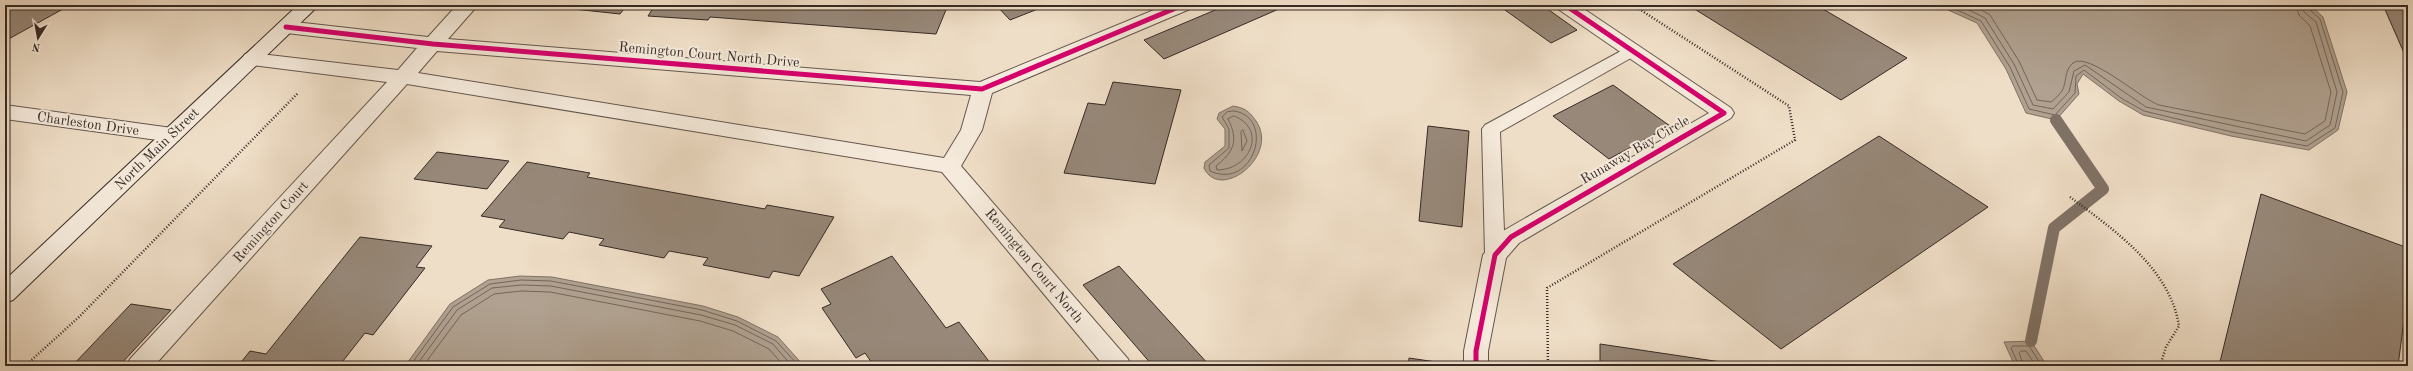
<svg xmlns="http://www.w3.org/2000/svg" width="2413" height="371" viewBox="0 0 2413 371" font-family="'Old Standard TT',serif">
	<rect width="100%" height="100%" fill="#efdec7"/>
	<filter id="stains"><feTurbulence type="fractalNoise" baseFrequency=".005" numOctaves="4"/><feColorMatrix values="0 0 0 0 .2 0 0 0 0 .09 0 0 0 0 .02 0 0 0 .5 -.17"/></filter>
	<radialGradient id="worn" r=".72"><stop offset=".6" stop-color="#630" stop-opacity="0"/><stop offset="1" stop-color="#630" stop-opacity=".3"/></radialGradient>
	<path fill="#b0a190" stroke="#807165" d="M1937,5H2310L2323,17L2347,92L2338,130L2309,150L2231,136L2143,115L2119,101L2083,74L2077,84L2079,94L2056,120L2026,113L2006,69L1977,23Z
		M1233,106C1245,108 1249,111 1256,121C1280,156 1220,202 1204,168L1205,162L1225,146V129L1217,119L1219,113Z
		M520,276L552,277L703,306L738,317L778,337L804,366H405L450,304L488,280Z
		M2031,341L2047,366H2015L2004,342Z"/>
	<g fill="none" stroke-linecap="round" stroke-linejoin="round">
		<path stroke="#74665a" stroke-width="1" d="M1946,5L1981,21L2010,67L2029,109L2055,115L2075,93L2076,76L2084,70L2121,98L2144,111L2232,132L2307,146L2335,128L2343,92L2320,19L2309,9L2308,5
			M1959,5L1985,18L2014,64L2033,105L2053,109L2069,92L2074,71L2085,65L2146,107L2306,141L2330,125L2337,92L2316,22L2304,12L2303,5
			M1973,5L1990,15L2019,61L2037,100L2051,102C2055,99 2059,95 2062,91C2067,82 2064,70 2073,63C2088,51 2141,99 2159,105L2305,134L2325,121L2331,92L2310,26L2299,15L2296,5
			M1234,111C1276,117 1254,191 1210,171L1209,165L1229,148V129L1222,117L1227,112Z
			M1234,116C1268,129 1250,170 1217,170L1216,166C1234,152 1239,140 1228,119Z
			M1243,130L1247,141L1242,151L1241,132Z
			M410,366L453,307L490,284L521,280L551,281L702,310L737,321L776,341L799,366
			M416,366L457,310L492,288L521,285L551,286L701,315L735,325L773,344L792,366
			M423,366L461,315L494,294L521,291L550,292L700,321L733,331L769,349L784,366
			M2019,366L2011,348L2013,346H2029L2042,366
			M2024,366L2019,353L2021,351H2026L2036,366"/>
		<path stroke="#807165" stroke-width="12" d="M2031,341L2054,228L2103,189L2056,120"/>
	</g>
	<path fill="#978879" stroke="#372a25" d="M5,5H54L63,9L5,41Z
		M557,5H627L620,14L555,7Z
		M655,5H948L936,34L710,17L708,20L648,16Z
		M996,5H1048L1010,20Z
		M1227,5H1288L1164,59L1144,40Z
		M1498,5H1542L1577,30L1551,43Z
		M1688,5H1816L1907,58L1841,100Z
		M2383,5L2408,8V62Z
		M1113,82L1181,90L1155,184L1064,173L1088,103L1105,105Z
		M1613,85L1670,126L1609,159L1553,116Z
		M1428,126L1469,131L1462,227L1419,221Z
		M1879,136L1988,207L1781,349L1673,264Z
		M437,152L509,161L487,189L414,179Z
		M527,162L590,173L587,177L765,209L767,205L834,217L799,276L773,271L769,278L703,265L708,258L669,251L664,258L599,245L604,239L569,232L563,239L499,227L505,220L481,216Z
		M2261,194L2408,248V289L2398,366H2219Z
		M360,237L432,246L416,267L425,268L373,335L365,333L339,366H238L250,351L266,354Z
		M892,256L946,328L959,322L991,364L988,366H874L865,353L856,358L822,308L831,304L821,289Z
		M1119,266L1210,366H1153L1083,285Z
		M131,304L171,310L119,366H72Z
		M1600,344L1721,362L1722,366H1600Z
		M1409,358L1457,365L1456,366H1408Z"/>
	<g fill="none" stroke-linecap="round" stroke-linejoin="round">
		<defs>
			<path id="service" d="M1632,45L1638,46L1641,50L1638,54L1500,132L1505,255L1502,260L1495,262L1488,260L1485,255L1482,129L1485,125Z"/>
			<path id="minor" d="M457,5H478L448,39L980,82L1166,5H1193L1190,9L992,93L982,130L961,166L1128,359L1131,366H1104L942,172L407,84L154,366H127L130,359L387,82L252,65L245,64L242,59L245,54L252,53L398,70L417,48L286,33L279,31L276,27L279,23L286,21L428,37ZM437,51L971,95L961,130L944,158L418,73Z
				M1555,5H1578L1731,108L1734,113L1731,118L1519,243L1506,258L1488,351V366H1464V351L1483,255L1503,231L1709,113L1558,9Z
				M5,105L172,128L179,130L183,135L179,140L172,142L5,119Z"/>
			<path id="secondary" d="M298,5H319L13,300L5,303V280Z"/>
		</defs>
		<use href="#service" stroke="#65574e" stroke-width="2"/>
		<use href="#minor" stroke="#65574e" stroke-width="2"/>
		<use href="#secondary" stroke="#372a25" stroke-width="2"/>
		<path stroke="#372a25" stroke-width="2.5" stroke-dasharray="1 2" stroke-linecap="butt" d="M2070,197C2114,230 2170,268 2179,326L2166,347L2160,366
			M25,366L79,317L298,93
			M1548,366L1547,288L1795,140L1789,106L1633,5"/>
		<use href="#service" fill="#f5eadb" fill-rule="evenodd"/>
		<use href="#minor" fill="#f5eadb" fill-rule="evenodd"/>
		<use href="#secondary" fill="#f5eadb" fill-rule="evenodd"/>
		<defs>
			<path id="cycleway" d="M286,27L433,44L982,89L1183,5
				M1476,366V351L1495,255L1511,237L1724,113L1565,5"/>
		</defs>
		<use href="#cycleway" stroke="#f5eadb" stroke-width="8"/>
		<use href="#cycleway" stroke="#d6006c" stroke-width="5"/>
	</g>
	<g text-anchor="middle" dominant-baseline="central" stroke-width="4" stroke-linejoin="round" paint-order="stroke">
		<g font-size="14" fill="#372a25" stroke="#f5eadb">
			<text transform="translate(709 55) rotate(5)">Remington Court North Drive</text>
			<text transform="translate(88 124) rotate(8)">Charleston Drive</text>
			<text transform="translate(157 149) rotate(-44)">North Main Street</text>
			<text transform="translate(1635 150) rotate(-30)">Runaway Bay Circle</text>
			<text transform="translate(271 222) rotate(-48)">Remington Court</text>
			<text transform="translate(1034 266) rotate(50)">Remington Court North</text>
		</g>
	</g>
	<rect width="2413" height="371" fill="none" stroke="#efdec7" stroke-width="20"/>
	<rect x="6" y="6" width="2401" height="359" fill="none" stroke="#372a25" stroke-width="2"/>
	<rect x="10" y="10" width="2393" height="351" fill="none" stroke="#372a25"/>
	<g transform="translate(38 38) rotate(191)" stroke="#f5eadb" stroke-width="3" paint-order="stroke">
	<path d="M0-3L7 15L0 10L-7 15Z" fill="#372a25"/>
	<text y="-6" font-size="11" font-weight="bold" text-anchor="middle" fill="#372a25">N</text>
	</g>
	<rect width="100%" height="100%" filter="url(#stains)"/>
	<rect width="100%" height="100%" fill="url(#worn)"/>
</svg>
